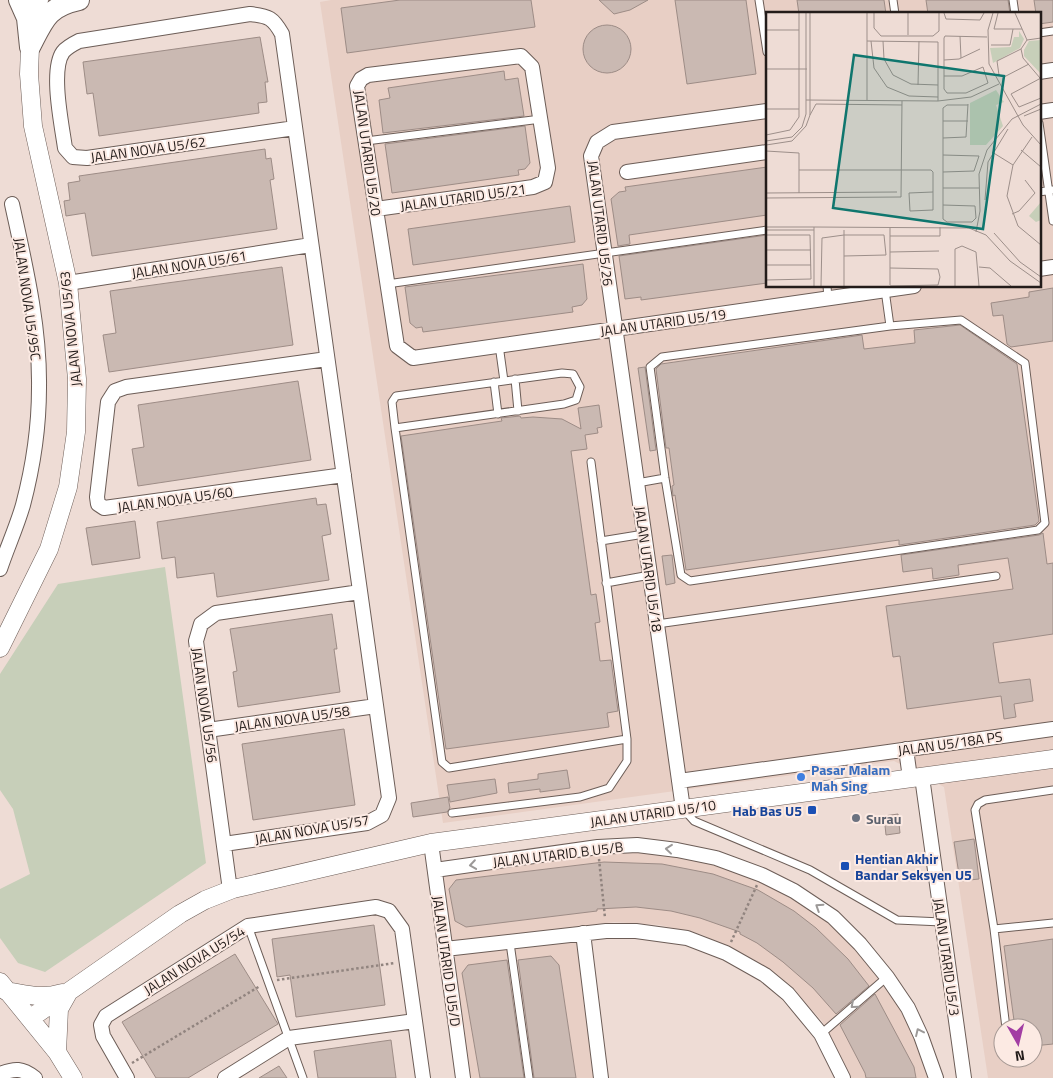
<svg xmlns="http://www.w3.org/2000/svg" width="1053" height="1078" viewBox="0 0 1053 1078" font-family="'Titillium Web',sans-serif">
	<rect width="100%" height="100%" fill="#eedcd5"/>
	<path fill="#e8cfc5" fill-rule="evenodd" d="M331,0H1053V1078H988L944,787L894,761L443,823L320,2ZM767,14H1039V286H767ZM1003,1028H1033V1058H1003Z
		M637,851L677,855L715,863L757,879L792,895L829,919L857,948L904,1011L932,1078H851L822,1021L791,987L767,968L703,935L660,925L614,922L575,927L594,1078H470L440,876L593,853Z"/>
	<path fill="#c7cfb9" d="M165,567L206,863L45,972L18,963L0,938V889L30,874L13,809L0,790V674L58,584Z"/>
	<path fill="#cab9b2" stroke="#9d8c86" d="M400,0H531L535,27L347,53L341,8Z
		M599,0H648L630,10L614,14Z
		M675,0H746L756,74L687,84Z
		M797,0H884L886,14H799Z
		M926,0H1008L1010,14H928Z
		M1034,0H1053V22L1039,24V14H1036Z
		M583 49a24 24 0 1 1 48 0a24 24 0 1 1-48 0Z
		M260,37L268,82H265L267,102L258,103L259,113L99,136L93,93L87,94L83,62Z
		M504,71L505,80L518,78L524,116L383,133L379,100L390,98L388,88Z
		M525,126L530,163L525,169L518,170L519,175L392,193L385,144Z
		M265,149L266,159L271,158L274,179L270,180L277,229L92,256L85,213L66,216L64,201L70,200L68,183L80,181L79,176Z
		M767,167V215L629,235L630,244L618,246L611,199L619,192L626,191L625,187Z
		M570,206L575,242L413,265L408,229Z
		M767,235V283L641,300V297L625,299L619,256Z
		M583,264L587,299L582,305L572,307L573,312L423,332L422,327L416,328L410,323L405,287Z
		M282,267L293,345L109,372L103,335L116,333L110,291Z
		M1053,288V341L1011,347L1007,344L1003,315L993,316L991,303L1029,297V292Z
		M960,325L1017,364L1039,521L1035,525L899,545V540L686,570L675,495L673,496L672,486L674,485L669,448H666L656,369L661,364L862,335L864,349L915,343L914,330Z
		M645,367L656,450L650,451L638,368Z
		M298,381L311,460L138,486L132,449L144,447L138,405Z
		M599,405L602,427L597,428L598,433L585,435L587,449L571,451L591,595L596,594L600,622L595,623L600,661L611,660L618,711L607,713L609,727L446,749L401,436L502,421L501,418L520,416L521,418L533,417L562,419L581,429L578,408Z
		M316,498L317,505L326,504L331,534L322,536L329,580L217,597L214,573L177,578L175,557L162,559L157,522Z
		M135,521L140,558L92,565L86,528Z
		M1043,533L1047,564L1053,563V634L993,643L999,683L1030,679L1033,701L1014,704L1016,717L1004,719L1001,696L907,709L900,656L893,657L886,606L1013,589L1008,558L958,565L959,575L933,579L932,568L903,572L901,555L1039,535Z
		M672,555L675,583L666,585L662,556Z
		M332,614L337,649H334L340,692L238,707L233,672L237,671L230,629Z
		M344,729L355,805L253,820L242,744Z
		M567,770L570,788L540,792V789L509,793L508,783L538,779V774Z
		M495,779L497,793L450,802L447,785Z
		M448,797L450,808L447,812L413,817L411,803Z
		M898,814L900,833L886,835L884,816Z
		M974,839L979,879L960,881L954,842Z
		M604,862L662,864L713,874L758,890L794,911L816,928L848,959L869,986L836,1014L813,988L783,962L757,943L740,934V932L700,918L671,911L636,907L597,909V911L466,927L455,921L449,889L456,880Z
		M374,925L385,1005L296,1017L290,975L277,977L272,939Z
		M1053,939V1044L1033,1046V1028H1015L1004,946Z
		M235,954L278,1024L188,1078H156L122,1022Z
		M551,956L559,965L576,1078H534L518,960Z
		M507,960L524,1078H480L462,973L468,965Z
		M875,994L914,1067L916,1078H866L865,1073L840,1025Z
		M391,1040L396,1078H318L314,1051Z
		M279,1066L287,1078H259Z"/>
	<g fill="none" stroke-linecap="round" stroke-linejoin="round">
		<defs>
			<path id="service" d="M759,0L767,52
				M893,0L895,14
				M1013,0L1015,14
				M1039,33L1053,31
				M1039,123L1053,221
				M366,141L541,119
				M1039,192L1053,190
				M387,284L767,230
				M827,286L828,298
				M885,290L890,326
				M961,320L1025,363L1045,523L1038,530L690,581L681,575L665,478L650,367L662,357L890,326Z
				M499,345L504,381
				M562,373L573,374L580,387L576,400L564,404L395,428L392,402L396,396Z
				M515,379L518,411
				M494,382L498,414
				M395,428L442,762L449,768L627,739
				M637,483L665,478
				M601,541L644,534
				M606,583L650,575
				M657,624L996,576
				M685,811L694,821L810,870L897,920L942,922
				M452,813L580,797L609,788L627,761V739L591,462
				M248,926L303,1078
				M994,929L1053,923
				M510,943L529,1078
				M1006,1028L994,929L975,810L978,804L985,800L1053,790
				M821,1034L887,977"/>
			<path id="minor" d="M1039,72L1053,70
				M1039,112L1053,110
				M627,172L767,152
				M376,209L533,187L545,182L548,168L532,67L521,56L368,75L361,79L357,86L397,346L413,358L914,286
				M1039,269L1053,267
				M68,283L311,245
				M327,359L126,387L115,391L108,402L97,497L98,504L104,508L344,475
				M0,569C7,548 17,526 23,505C33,467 39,427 39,388C40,326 25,264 12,204
				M208,730L376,706
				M906,749L910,778
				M922,777L964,1078
				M679,781L1053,729
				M683,809L591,156L597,142L613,132L767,111
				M431,843L463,1078
				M224,844L367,823L382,815L389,798C354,544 318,289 282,34C273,18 269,16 250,14L79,41C73,44 67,47 63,52C50,70 62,126 65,148L73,157L87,158L295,128
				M435,870L598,847L637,845L677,850L716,858L762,875L794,891L833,917L860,944L887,977L908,1008L921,1036L936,1078
				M230,890L196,641L201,624L216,613L360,592
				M583,933L601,1078
				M445,949L606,931H636L687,938L726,953L765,975L788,994L821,1034L843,1078
				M0,1074C15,1068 22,1068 35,1078
				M127,1078L103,1036L101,1025L106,1016L248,926L376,907L389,911L402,929L423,1078
				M225,1078L289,1038L415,1021"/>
			<path id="tertiary" d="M0,648L49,549L68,487L76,432L77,379L68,283L33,126L29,74L30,47L39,0
				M0,982L57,1052L73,1078
				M6,991C26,995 43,999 62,993
				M31,1018L180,914L205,900L233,889L431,843L1053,759
				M57,1052L59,1009L68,993"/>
			<path id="secondary" d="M19,0L27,18L30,47
				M30,47C44,20 47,7 79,0"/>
		</defs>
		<use href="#service" stroke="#6c5d57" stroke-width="9"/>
		<use href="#minor" stroke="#6c5d57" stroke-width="16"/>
		<use href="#tertiary" stroke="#6c5d57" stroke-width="19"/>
		<use href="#secondary" stroke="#6c5d57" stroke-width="22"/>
		<path stroke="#91847f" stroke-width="2.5" stroke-dasharray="2.5 2.5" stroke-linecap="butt" d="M599,859L605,918
			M731,942L757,885
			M277,980L395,963
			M132,1063L260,986"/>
		<use href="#service" stroke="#fff" stroke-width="7"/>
		<use href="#minor" stroke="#fff" stroke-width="14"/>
		<use href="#tertiary" stroke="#fff" stroke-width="18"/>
		<use href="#secondary" stroke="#fff" stroke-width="20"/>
	</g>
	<defs><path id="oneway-chevron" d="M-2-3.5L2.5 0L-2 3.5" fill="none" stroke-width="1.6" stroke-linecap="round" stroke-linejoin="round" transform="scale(1.25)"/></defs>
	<g stroke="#9c9998">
		<use href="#oneway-chevron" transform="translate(669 849) rotate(-174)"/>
		<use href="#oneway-chevron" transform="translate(473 865) rotate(172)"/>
		<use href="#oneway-chevron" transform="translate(819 907) rotate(-147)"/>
		<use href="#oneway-chevron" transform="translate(854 1005) rotate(139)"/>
		<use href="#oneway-chevron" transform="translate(919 1032) rotate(-115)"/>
	</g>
	<circle fill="#3f7fe0" stroke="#fceae3" stroke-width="2" cx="801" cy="777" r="5"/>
	<g fill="#1a4fb4" stroke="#fceae3" stroke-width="2">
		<rect x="807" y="805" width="10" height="10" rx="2.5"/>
		<rect x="840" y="861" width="10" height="10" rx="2.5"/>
	</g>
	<circle fill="#6b7280" stroke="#fceae3" stroke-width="2" cx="856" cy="818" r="5"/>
	<g text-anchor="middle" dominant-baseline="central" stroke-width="4" stroke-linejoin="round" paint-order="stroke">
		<g font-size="14" fill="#231c1a" stroke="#fceae3">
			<text transform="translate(148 149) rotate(-8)">JALAN NOVA U5/62</text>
			<text transform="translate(368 153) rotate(82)">JALAN UTARID U5/20</text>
			<text transform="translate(463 197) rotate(-8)">JALAN UTARID U5/21</text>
			<text transform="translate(601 223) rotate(83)">JALAN UTARID U5/26</text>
			<text transform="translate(189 264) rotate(-9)">JALAN NOVA U5/61</text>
			<text transform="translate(28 299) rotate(82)">JALAN NOVA U5/95C</text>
			<text transform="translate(663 322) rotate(-8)">JALAN UTARID U5/19</text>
			<text transform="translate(70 329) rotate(-96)">JALAN NOVA U5/63</text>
			<text transform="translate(175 499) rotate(-8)">JALAN NOVA U5/60</text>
			<text transform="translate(649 569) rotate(82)">JALAN UTARID U5/18</text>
			<text transform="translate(205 705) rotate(82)">JALAN NOVA U5/56</text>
			<text transform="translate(292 718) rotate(-8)">JALAN NOVA U5/58</text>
			<text transform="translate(950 743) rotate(-8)">JALAN U5/18A PS</text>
			<text transform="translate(653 813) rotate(-8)">JALAN UTARID U5/10</text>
			<text transform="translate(312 829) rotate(-10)">JALAN NOVA U5/57</text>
			<text transform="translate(558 854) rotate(-7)">JALAN UTARID B U5/B</text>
			<text transform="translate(947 957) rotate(82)">JALAN UTARID U5/3</text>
			<text transform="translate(194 960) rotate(-32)">JALAN NOVA U5/54</text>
			<text transform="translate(447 961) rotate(82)">JALAN UTARID D U5/D</text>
		</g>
		<g font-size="14" font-weight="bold" fill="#366cbe" stroke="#fceae3" text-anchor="start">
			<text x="811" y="769">Pasar Malam<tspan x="811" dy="16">Mah Sing</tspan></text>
		</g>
		<g font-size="14" font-weight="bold" fill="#164399" stroke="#fceae3" text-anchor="end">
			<text x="802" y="810">Hab Bas U5</text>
			<text x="855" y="858" text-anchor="start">Hentian Akhir<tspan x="855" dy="16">Bandar Seksyen U5</tspan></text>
		</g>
		<g font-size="14" font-weight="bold" fill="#5b616d" stroke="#fceae3" text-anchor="start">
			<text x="866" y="818">Surau</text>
		</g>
	</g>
	<g transform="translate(766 12)">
		<rect width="275" height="275" fill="#eedcd5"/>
		<path d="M253,19L258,27L254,36L227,51L224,36L245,35L248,25H253ZM275,28V62L258,44V38L263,29ZM230,78L238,90L230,93L237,114L220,133H204V91ZM275,190V208L270,210L263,204Z" fill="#c7cfb9"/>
		<path fill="none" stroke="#9d8f8a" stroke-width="1" d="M108,1V16L115,24H167L173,19V1M142,1V23M178,1L180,7L214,8L218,1M227,1L222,18L223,52L257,113L275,133M232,1L228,17H256M249,1L261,28M0,18H33M194,24L195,46M101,29L172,30V89M105,29L108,56L121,75L143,84L172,85M117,29L118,47L127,63L145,72L172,73M225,33H244L247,17M255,37L231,49L233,63L238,65L263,52M178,48L193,47L214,37M0,57H41M178,64H196L217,55L222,71L200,81H181L178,77V26L179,24L221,25M274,66L257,46L255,37L261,28L275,26M275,66L245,82L253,95L275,86M152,73L153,29M40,88L172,89L205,85L233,72M101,88V1M0,97H33M44,103L50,92L136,93M258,104L275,97M177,109H202M0,123L24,118L33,105V1M266,125L247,153L241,184L252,214L275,233M177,126L200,125L202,92M0,129L26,125L36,115L40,102V1M0,133L26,129L40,114L44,103V1M255,138L275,155M0,139L33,141V181M226,140L247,153M177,143L213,144L208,159L177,160M33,158H165L167,160V198L144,199L143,181L167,180M177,176H213M0,181L131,180M0,186L135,185L136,89M219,188L222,150L242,117M177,193L209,194L210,206L206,210H181L177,207V96L181,93H202M246,202L253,199L269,181L259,168M0,215H48M0,218H48M210,220L214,199L213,162L221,138L246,107L275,92M228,221L254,250L275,265M0,223H44L45,267L0,268M124,224H174V215M0,238H45M124,240L173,239M78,244L120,243L118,223H78M0,253H45M213,255L224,256L245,274M124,256L172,257L174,265L172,273L124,274M124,273V215M48,274V215L203,216L220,223L244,249L275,271M55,274L56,226L78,223M78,274V218M189,274V237L196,234L210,240L213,274"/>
		<path fill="#0f766e" fill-opacity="0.15" stroke="#0f766e" stroke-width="2.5" d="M88,43L238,64L217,217L67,196Z"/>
		<rect width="275" height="275" fill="none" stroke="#231c1a" stroke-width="2.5"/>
	</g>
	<g transform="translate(1018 1043) rotate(172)"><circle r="24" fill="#fceae3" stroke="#a59893"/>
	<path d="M0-4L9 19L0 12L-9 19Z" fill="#a23da3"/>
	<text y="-8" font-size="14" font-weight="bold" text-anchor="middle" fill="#231c1a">N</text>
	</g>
</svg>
